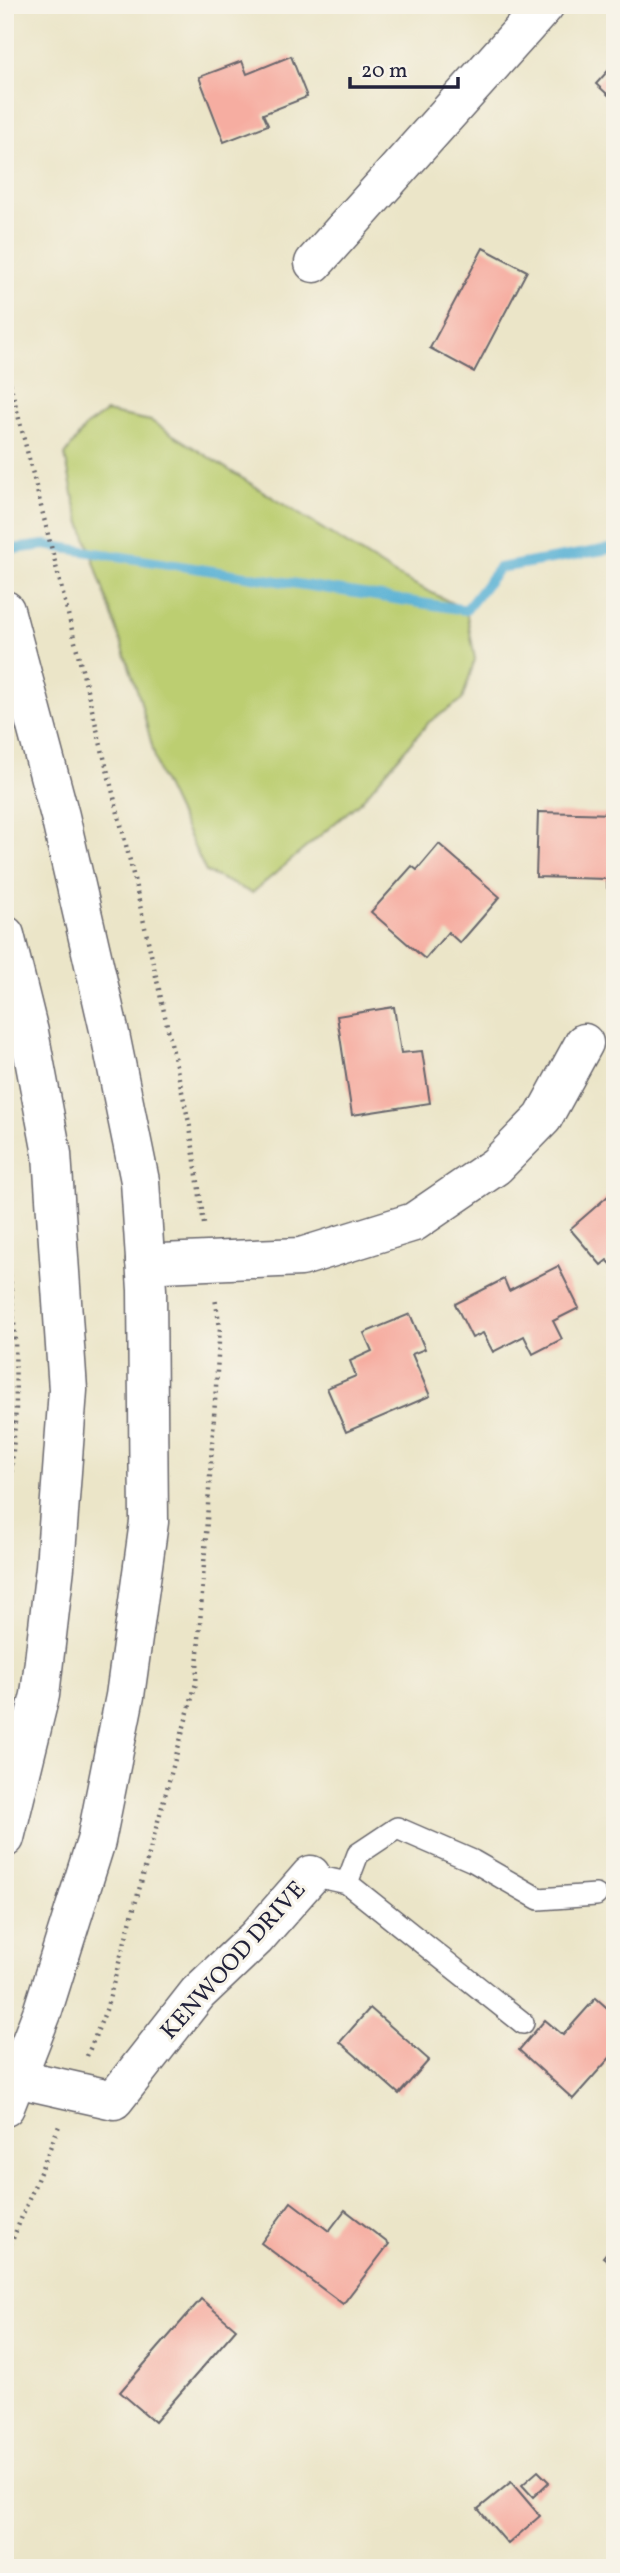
<svg xmlns="http://www.w3.org/2000/svg" width="620" height="2573" viewBox="0 0 620 2573" font-family="Vollkorn,serif">
	<rect width="100%" height="100%" fill="#f7f3e8"/>
	<filter id="ink" filterUnits="userSpaceOnUse"><feTurbulence type="fractalNoise" baseFrequency=".0143" numOctaves="2"/><feDisplacementMap in="SourceGraphic" scale="14" xChannelSelector="R" yChannelSelector="G"/><feConvolveMatrix kernelMatrix="1 2 1 2 8 2 1 2 1" color-interpolation-filters="sRGB"/></filter>
	<filter id="wash" filterUnits="userSpaceOnUse"><feTurbulence type="fractalNoise" baseFrequency=".00686" numOctaves="4" result="noise"/><feDisplacementMap in="SourceGraphic" scale="28" xChannelSelector="R" yChannelSelector="G"/><feGaussianBlur stdDeviation="1.57" result="paint"/><feColorMatrix in="noise" values="0 0 0 0 0 0 0 0 0 0 0 0 0 0 0 0 0 1.4 0 .05"/><feComposite in="paint" operator="in"/></filter>
	<g filter="url(#wash)">
		<rect width="100%" height="100%" fill="#ebe5c8"/>
		<path fill="#bcce71" stroke="#6f7856" stroke-width="2" d="M106,412L151,421L396,575L466,610L475,659L462,700L429,722L361,801L252,893L206,872L159,773L140,699L76,508L65,455L86,426Z"/>
		<g fill="none" stroke-linecap="round" stroke-linejoin="round">
			<path stroke="#57b0d4" stroke-width="10" d="M5,550L45,545L466,610L499,568L615,548"/>
		</g>
		<g id="blocks">
			<path fill="#f6ada1" d="M291,56L307,97L263,114L268,125L224,142L199,77L242,61L247,74Z
				M615,63V101L596,84Z
				M483,248L527,271L474,372L430,348Z
				M538,812L615,814V888H607V879L536,877Z
				M439,844L500,897L460,943L448,932L425,959L371,912L412,866L417,870Z
				M394,1007L401,1053L422,1051L430,1103L352,1115L337,1016Z
				M615,1190V1268L607,1260L601,1265L570,1229Z
				M558,1266L579,1308L553,1321L562,1339L533,1354L524,1336L493,1352L483,1333L472,1338L455,1304L504,1279L509,1291Z
				M410,1314L425,1349L412,1354L430,1396L346,1432L327,1388L356,1376L350,1361L372,1351L364,1333Z
				M596,1998L615,2015V2052L573,2099L519,2050L545,2020L563,2035Z
				M370,2008L429,2060L399,2094L340,2042Z
				M291,2202L329,2231L345,2210L389,2244L343,2304L261,2243Z
				M615,2243V2266L603,2257Z
				M201,2299L236,2329L155,2422L120,2392Z
				M538,2471L549,2482L533,2497L522,2485Z
				M511,2482L540,2516L508,2544L478,2509Z"/>
		</g>
	</g>
	<g filter="url(#ink)">
		<use href="#blocks" fill-opacity="0" stroke="#68666c" stroke-width="2"/>
		<g fill="none" stroke-linecap="round" stroke-linejoin="round">
			<defs>
				<path id="lane" d="M311,1875L347,1883L523,2023
					M347,1883L358,1854L397,1828L473,1861L539,1899L596,1895"/>
				<path id="street" d="M314,263L545,5
					M145,1261L162,1263L301,1257L414,1222L496,1166L543,1118L584,1043
					M16,2078L114,2100L198,1993L256,1938L311,1875"/>
				<path id="secondary" d="M5,610L60,816L110,1034L140,1181L147,1290L149,1522L125,1696L96,1841L42,2013L5,2107
					M5,935L29,1032L52,1154L68,1390L55,1567L40,1695L5,1838"/>
			</defs>
			<use href="#lane" stroke="#68666c" stroke-width="24"/>
			<use href="#street" stroke="#68666c" stroke-width="41"/>
			<use href="#secondary" stroke="#68666c" stroke-width="41"/>
			<path stroke="#68666c" stroke-width="4.5" stroke-dasharray="2 5" stroke-linecap="butt" d="M5,363L130,861L190,1127L204,1224
				M5,1219L15,1334L16,1408L5,1563
				M87,2056L106,2010L196,1683L220,1327L215,1298
				M5,2258L59,2126"/>
			<use href="#lane" stroke="#fff" stroke-width="21"/>
			<use href="#street" stroke="#fff" stroke-width="38"/>
			<use href="#secondary" stroke="#fff" stroke-width="38"/>
		</g>
	</g>
	<g text-anchor="middle" dominant-baseline="central" stroke-width="6" stroke-linejoin="round" paint-order="stroke">
		<g font-size="24" fill="#22223b" stroke="#f7f3e8">
			<text transform="translate(234 1961) rotate(-48)">KENWOOD DRIVE</text>
		</g>
	</g>
	<rect width="620" height="2573" fill="none" stroke="#f7f3e8" stroke-width="28"/>
	<path d="M350 77v10h108v-10" fill="none" stroke="#22223b" stroke-width="3.5"/>
	<text x="361" y="77" font-size="21" fill="#22223b" stroke="#f7f3e8" stroke-width="5" paint-order="stroke">20 m</text>
</svg>
